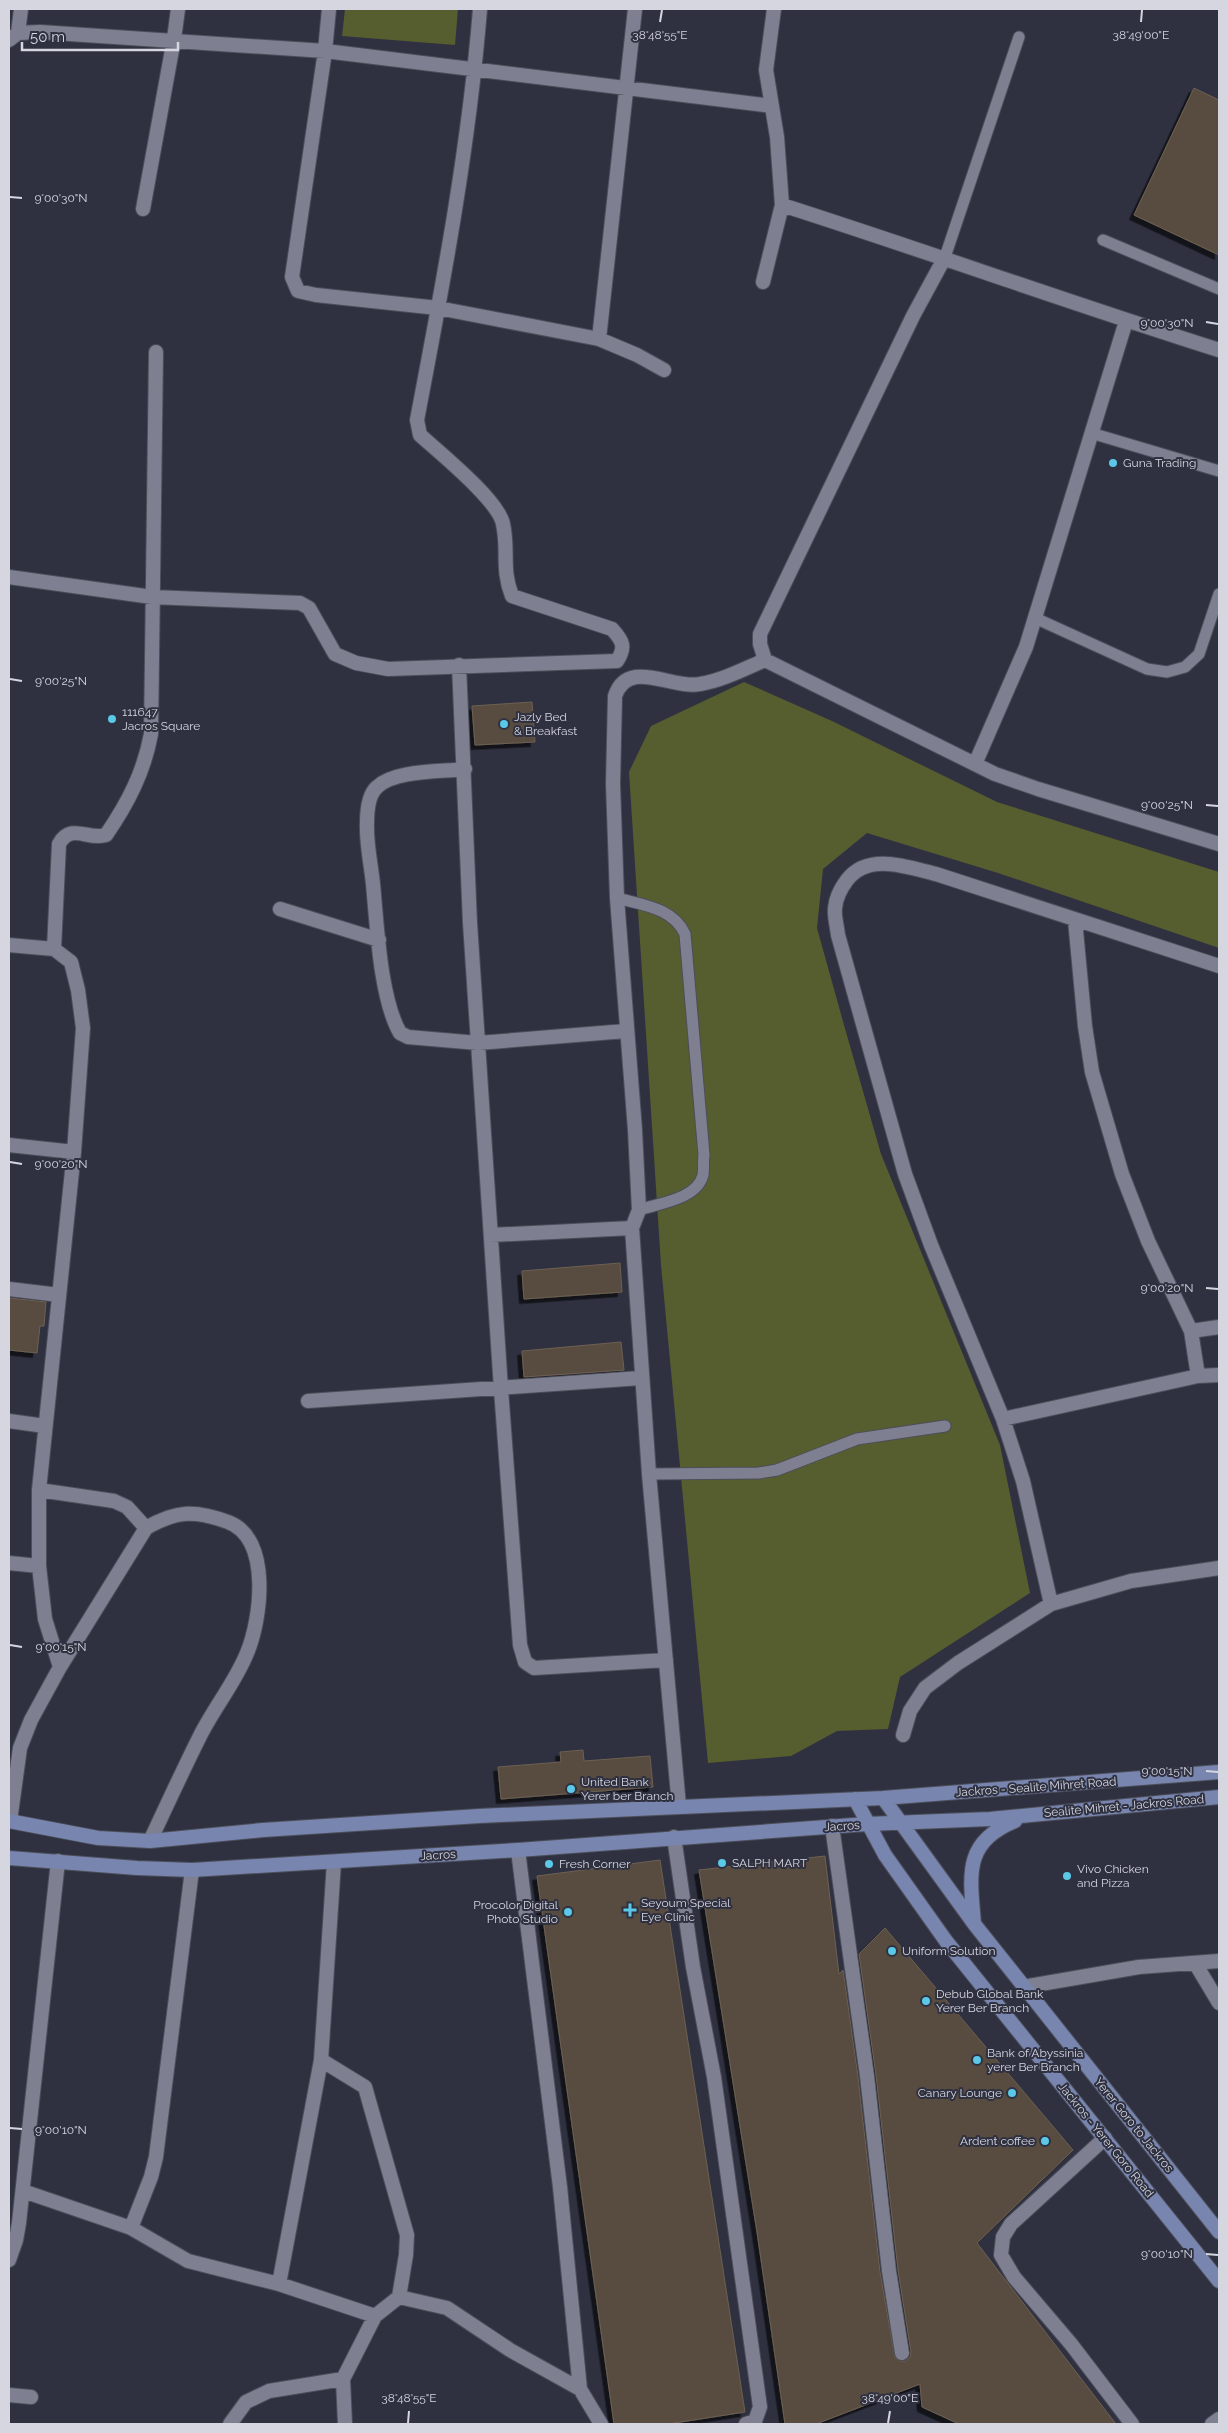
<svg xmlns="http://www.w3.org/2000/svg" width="1228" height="2433" viewBox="0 0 1228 2433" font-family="Raleway,sans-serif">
	<defs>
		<filter id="shadow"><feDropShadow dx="-4.5" dy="4.5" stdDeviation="0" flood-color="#0009"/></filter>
	</defs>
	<rect width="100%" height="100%" fill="#2f3140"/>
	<path fill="#565d2f" d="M345,9H458L455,45L342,36Z
		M744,682L832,721L997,802L1219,872V948L998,873L867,833L823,869L817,928L844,1025L881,1154L1000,1445L1030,1593L900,1677L888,1729L837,1731L791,1756L708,1763L661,1265L629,772L651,726Z"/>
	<path fill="#584c3f" stroke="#6d6053" filter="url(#shadow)" d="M1194,88L1219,100V255L1134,215Z
		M532,702L535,742L475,745L472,706Z
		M620,1263L622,1292L524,1299L522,1271Z
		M9,1298L46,1302L44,1326H40L37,1353L9,1350Z
		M621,1342L624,1370L524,1377L522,1351Z
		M583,1750L584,1761L650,1756L653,1787L501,1799L498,1767L561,1762L560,1752Z
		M825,1856L839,1974L843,1970L858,2077L880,2272L895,2358L904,2362L910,2357L911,2352L898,2270L876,2075L859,1954L885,1928L1073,2150L977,2243L1116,2424H959L922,2407L920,2384L816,2424H785L757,2232L699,1870Z
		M660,1860L745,2412L668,2424H614L537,1876Z"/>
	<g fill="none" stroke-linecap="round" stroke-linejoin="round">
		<defs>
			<path id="service" d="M1103,240L1219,289
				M945,257L1019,37
				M1091,433L1219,471
				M1035,618L1147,669L1167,672L1185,667L1199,654L1219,594
				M617,898C643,905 673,908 685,934L704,1155C703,1161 704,1169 703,1175C697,1199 660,1203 639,1210
				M649,1474L759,1473L777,1470L857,1439L945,1426"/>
			<path id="minor" d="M329,9L325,51L292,277L298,291L316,295L438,308L599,339L637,355L664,370
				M18,33L21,9
				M9,40L18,33L40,32L325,51L772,106
				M782,205C929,252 1073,304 1219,350
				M143,209L174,39L178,9
				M945,257L913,316L760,634V644L765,660L995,774L1038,789L1219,844
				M763,282L782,205L777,137L766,70L774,9
				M599,339L635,9
				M9,577L152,597L300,603L309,608L335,654L356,663L388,669L617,661C626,647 623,641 612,629L512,596C501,568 509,551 503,524C499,501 440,453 420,435L417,420C443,284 469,147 480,9
				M459,665L470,923L501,1389L520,1645L525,1662L534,1668L666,1660
				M975,764L1026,647L1126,321
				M465,769C441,772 395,770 377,787C368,795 367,812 367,823C366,843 371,864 373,884C377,925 380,998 400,1033L408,1037L478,1043L626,1031
				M280,909L379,940
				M1075,920L1085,1026L1092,1072L1122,1174L1148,1241L1191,1331L1198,1376
				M9,945L54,949L71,962L78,990L83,1028L74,1152L39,1490V1566L45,1619L60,1667
				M54,949L59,844C71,822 89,841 106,835C128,803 144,772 151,734L156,352
				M9,1145L74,1152
				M491,1235L632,1228
				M9,1289L59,1295
				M1191,1331L1219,1327
				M308,1401L641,1378
				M1003,1419L1198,1376L1219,1375
				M9,1421L45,1426
				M39,1490L114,1501L127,1507L146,1528
				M9,1563L39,1566
				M1051,1604L1023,1481L1003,1419L931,1245L905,1174L838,935C837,926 834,916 835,908C836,897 841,888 847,880C868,852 908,867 936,874L1219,966
				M903,1735L910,1711L925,1688L958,1663L1051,1604L1131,1581L1219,1568
				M679,1806L649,1474L632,1228L639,1210L635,1130L617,898L613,784L615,696C628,657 673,690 700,684C723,680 744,669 765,660
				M10,1821L20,1748L31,1720L60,1667L146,1528C177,1510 196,1510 228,1522C272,1538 261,1620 247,1653C235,1683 213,1709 199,1738C182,1772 166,1807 150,1841
				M832,1826L867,2076L889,2271L902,2353
				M674,1837L693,1967L714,2077L760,2407L755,2421L746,2424
				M518,1850L560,2187L580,2389L601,2424
				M1195,1963L1219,2003
				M1023,1987L1139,1967L1219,1961
				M321,2060L365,2087L407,2235L406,2255L399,2297L375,2316L343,2379L345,2424
				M1105,2138L1011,2224L1003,2237L1001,2255L1014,2277L1071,2344L1132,2424
				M23,2191L131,2228L188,2261L279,2284L375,2316
				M131,2228L151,2177L156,2157L192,1870
				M9,2260L16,2240L19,2223L58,1861
				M279,2284L321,2060L334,1862
				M399,2297L447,2308L510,2350L580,2389
				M9,2395L31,2397
				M230,2424L246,2402L269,2391L343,2379
				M1212,2424L1219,2419"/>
			<path id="primary" d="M883,1798L975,1925L1219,2232
				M855,1799L885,1855L946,1941L1219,2281
				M9,1821L98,1838L150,1841L263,1830L479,1816L883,1798L1219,1772
				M9,1858L137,1868L192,1870L518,1850L867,1824L990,1819L1219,1797
				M974,1923C970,1875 963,1842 1015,1821"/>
		</defs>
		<use href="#service" stroke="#4c4e5a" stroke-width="13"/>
		<use href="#minor" stroke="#4c4e5a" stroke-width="16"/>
		<use href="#primary" stroke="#4c4e5a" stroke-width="16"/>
		<use href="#service" stroke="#7e8092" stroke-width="11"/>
		<use href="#minor" stroke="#7e8092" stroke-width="14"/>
		<use href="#primary" stroke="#7885af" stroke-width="14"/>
	</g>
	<path fill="none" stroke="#d5d6e0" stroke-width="2" d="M660,22L662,10M1141,22L1142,10M10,197L22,198M1206,322L1218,324M10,679L22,681M1206,805L1218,806M10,1162L22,1164M1206,1288L1218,1289M10,1645L22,1647M1206,1771L1218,1772M10,2128L22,2129M1206,2254L1218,2255M408,2423L409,2411M888,2423L890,2411"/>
	<g fill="#5ac8e6" stroke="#2f3140" stroke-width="2">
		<circle cx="1113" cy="463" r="5"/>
		<circle cx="112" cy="719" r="5"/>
		<circle cx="504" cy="724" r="5"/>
		<circle cx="571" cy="1789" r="5"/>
		<circle cx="722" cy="1863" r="5"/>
		<circle cx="549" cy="1864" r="5"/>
		<circle cx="1067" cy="1876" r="5"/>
		<path d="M627.5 1902.5h5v5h5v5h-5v5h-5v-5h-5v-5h5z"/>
		<circle cx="568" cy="1912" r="5"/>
		<circle cx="892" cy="1951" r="5"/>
		<circle cx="926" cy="2001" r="5"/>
		<circle cx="977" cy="2060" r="5"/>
		<circle cx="1012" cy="2093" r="5"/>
		<circle cx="1045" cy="2141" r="5"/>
	</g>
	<g text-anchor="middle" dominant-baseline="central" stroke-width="4" stroke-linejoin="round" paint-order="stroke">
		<g font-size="12" fill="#d5d6e0" stroke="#2f3140" text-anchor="start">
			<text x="1123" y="463">Guna Trading</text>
			<text x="122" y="712">111647<tspan x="122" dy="14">Jacros Square</tspan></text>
			<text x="514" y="717">Jazly Bed<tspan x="514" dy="14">&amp; Breakfast</tspan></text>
			<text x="581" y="1782">United Bank<tspan x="581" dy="14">Yerer ber Branch</tspan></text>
			<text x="732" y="1863">SALPH MART</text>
			<text x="559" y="1864">Fresh Corner</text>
			<text x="1077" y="1869">Vivo Chicken<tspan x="1077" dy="14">and Pizza</tspan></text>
			<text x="641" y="1903">Seyoum Special<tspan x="641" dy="14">Eye Clinic</tspan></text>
			<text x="558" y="1905" text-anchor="end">Procolor Digital<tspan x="558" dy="14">Photo Studio</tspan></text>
			<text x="902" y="1951">Uniform Solution</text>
			<text x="936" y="1994">Debub Global Bank<tspan x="936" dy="14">Yerer Ber Branch</tspan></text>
			<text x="987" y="2053">Bank of Abyssinia<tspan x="987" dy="14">yerer Ber Branch</tspan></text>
			<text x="1002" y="2093" text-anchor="end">Canary Lounge</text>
			<text x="1035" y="2141" text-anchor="end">Ardent coffee</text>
		</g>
		<g font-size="12" fill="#d5d6e0" stroke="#2f3140">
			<text transform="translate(1036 1787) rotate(-4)">Jackros - Sealite Mihret Road</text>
			<text transform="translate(1124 1806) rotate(-5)">Sealite Mihret - Jackros Road</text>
			<text transform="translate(842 1826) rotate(-4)">Jacros</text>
			<text transform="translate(438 1855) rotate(-4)">Jacros</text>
			<text transform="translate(1134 2125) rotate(51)">Yerer Goro to Jackros</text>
			<text transform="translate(1106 2140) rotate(51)">Jackros - Yerer Goro Road</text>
		</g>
	</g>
	<g font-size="12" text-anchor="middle" fill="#d5d6e0" stroke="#2f3140" stroke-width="4" stroke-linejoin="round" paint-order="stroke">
		<text x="660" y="39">38°48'55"E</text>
		<text x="1141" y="39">38°49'00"E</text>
		<text x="61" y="202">9°00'30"N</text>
		<text x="1167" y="327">9°00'30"N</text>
		<text x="61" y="685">9°00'25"N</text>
		<text x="1167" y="809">9°00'25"N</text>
		<text x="61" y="1168">9°00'20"N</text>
		<text x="1167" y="1292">9°00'20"N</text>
		<text x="61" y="1651">9°00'15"N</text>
		<text x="1167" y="1775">9°00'15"N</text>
		<text x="61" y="2134">9°00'10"N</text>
		<text x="1167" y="2258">9°00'10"N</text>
		<text x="409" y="2402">38°48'55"E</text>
		<text x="890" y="2402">38°49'00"E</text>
	</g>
	<rect width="1228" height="2433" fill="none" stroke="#d5d6e0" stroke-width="20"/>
	<path d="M22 42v8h156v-8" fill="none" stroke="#d5d6e0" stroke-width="2.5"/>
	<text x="30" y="42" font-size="15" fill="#d5d6e0" stroke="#2f3140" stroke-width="4" paint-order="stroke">50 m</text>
</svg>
